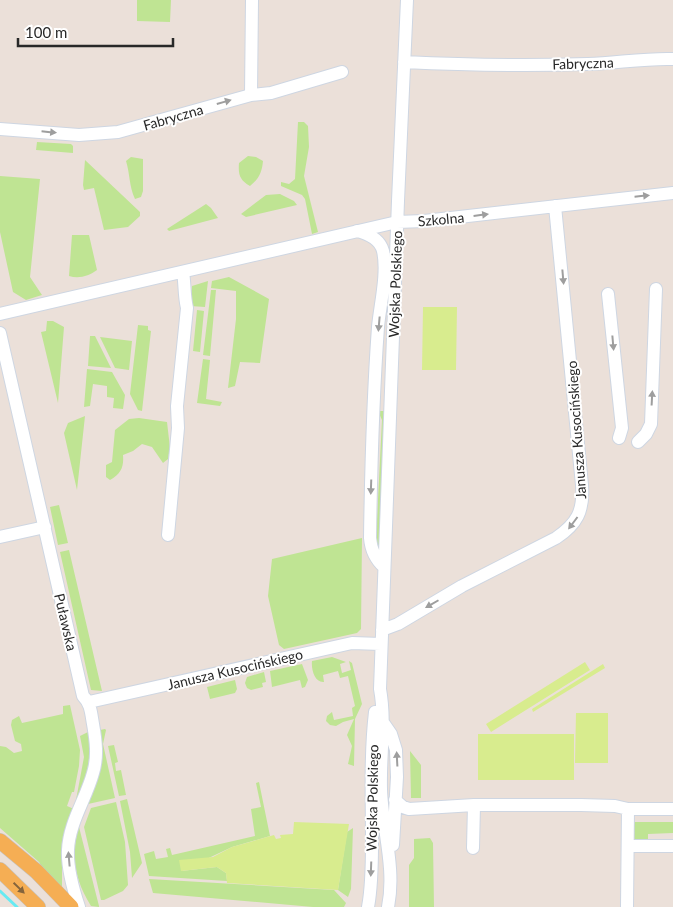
<svg xmlns="http://www.w3.org/2000/svg" width="673" height="907" viewBox="0 0 673 907" font-family="Lato,sans-serif">
	<rect width="100%" height="100%" fill="#ebe0d9"/>
	<path fill="#bfe493" d="M137,0H171L170,22L137,21Z
		M298,122H304L308,126L309,147L304,176L318,232L312,234L305,199L302,195L281,186V182L289,184L295,179Z
		M37,142L71,144L73,146V153L36,150Z
		M248,156L256,157L263,161C262,172 259,179 250,186C240,180 238,175 239,163Z
		M131,157L143,159V191L141,197L135,199C129,186 130,174 126,161Z
		M85,160L140,212V216L128,227L104,230L94,188L84,190L83,185Z
		M0,176L40,179L30,277L42,295L26,300L13,292L0,232Z
		M280,194L294,201L297,205L246,217L241,214L266,195Z
		M206,204L211,208L218,218L169,231L167,229Z
		M72,235H89L97,270C89,276 79,279 69,276Z
		M229,277L269,299L260,363L240,362L235,386L228,388L236,319V291L211,288L212,281Z
		M208,281L205,307L190,306L192,286Z
		M211,290H216L210,356L203,355Z
		M197,310L204,311L200,352L193,351Z
		M47,321H53L64,327L58,403L41,332L46,331Z
		M138,325L148,326V330L151,331L142,411L138,410L130,394Z
		M90,336H95L111,368L88,366Z
		M100,337L132,341L129,370L115,368Z
		M203,359L210,360L206,399L222,402L220,406L197,403Z
		M87,369L112,372L125,395L123,409L113,408L114,398L107,397V386L93,384L90,406L84,407Z
		M378,411H384L379,554L373,528L377,519L382,420Z
		M85,416L77,490L64,433L68,423Z
		M139,418L167,422L170,448L168,459L163,463L152,447L142,444L133,451L123,455C124,467 121,474 110,480L106,477V465L112,462L115,430L129,419Z
		M59,505L68,543L58,545L50,507Z
		M362,538L361,629L357,633L284,649L279,645L268,596L272,559Z
		M69,550L102,691L91,690L60,552Z
		M332,657L346,662L340,664L342,673L351,670L349,661L352,663L362,704L355,719L354,766L348,764L352,746L347,735L354,719L343,722L336,726L330,725L326,721L327,716L332,712L334,720L353,716L352,708L355,706L348,676L340,678L338,671L323,675L324,682C315,683 311,670 312,661Z
		M302,664L308,680L305,687L302,688L300,680L272,687L270,671Z
		M264,672L266,682L262,683L263,687L251,690L247,688L245,683L247,677Z
		M235,680L237,689L235,693L210,699L207,687Z
		M70,705L80,750L79,766L74,792H72L67,806L74,809L64,836L62,853V891L49,879L39,862L0,828V746L6,747L14,753L22,751L21,744L15,741L11,725L12,720L19,716L22,723L63,714V706Z
		M105,729L106,730L103,744L115,798L88,804C99,779 105,757 100,730Z
		M88,732C93,757 86,777 78,800H76L84,757L80,736Z
		M114,745L118,762L115,763L116,771L121,770L126,795L119,796L108,746Z
		M410,751L421,765V798H411Z
		M259,782L270,836L232,847L181,871L217,867L226,873L227,881L149,876L144,854L154,851L156,859L168,857L166,849L170,848L172,855L255,836L251,809L261,807L256,783Z
		M127,799L142,863L132,878L130,852L120,801Z
		M116,802L125,842L128,885L123,891L104,900H101L84,827L91,808Z
		M635,822H673V833L648,834V840H635L632,838L633,823Z
		M79,827L99,906V907L91,906C75,881 70,855 79,827Z
		M353,828L351,889L348,897L338,890L347,832Z
		M430,838L433,843L434,907H409V865L414,858V839Z
		M149,879L334,890L346,903L344,907H313L153,893Z"/>
	<path fill="#d8ec8e" d="M423,307H457L456,370H422Z
		M585,662L590,670L491,732L486,724Z
		M603,664L605,668L533,712L532,709Z
		M576,713H608V763H575Z
		M478,734H574V780H478Z
		M294,822L349,824L338,890L227,883L226,873L217,867L181,871L179,860L213,857L232,847L274,835L276,839L281,838L280,835L293,834Z"/>
	<g fill="none" stroke-linecap="round" stroke-linejoin="round">
		<path stroke="#67eaf2" stroke-width="3" d="M0,891L17,907"/>
		<defs>
			<path id="minor" d="M404,62C465,65 527,66 588,64C617,63 645,58 673,59
				M251,95L252,0
				M0,129L79,135L118,132L251,95L271,93L342,72
				M357,231C369,234 380,239 383,251C388,273 380,305 378,327C373,397 371,468 370,538C371,550 375,559 384,567
				M608,294L622,428L619,438
				M0,314L397,222L424,221L673,193
				M0,333L83,696C91,704 91,713 93,724C96,741 98,757 93,773C86,799 69,823 68,850C67,869 73,889 79,907
				M638,442L646,434L651,424L656,289
				M168,535L178,428L177,406L187,308C184,296 185,284 183,272
				M0,537L45,527
				M382,630L398,624L462,586L556,538C577,524 584,511 582,485L555,206
				M89,702L352,643L381,644
				M382,721L391,734L396,750L397,777L393,845
				M395,800L403,807L409,809L474,805H581L615,806L628,809H673
				M628,846H673
				M473,848L474,805
				M368,907C372,886 372,864 372,842C372,799 370,755 375,712
				M388,907C396,868 382,828 381,789C380,756 386,722 380,689L398,201L407,0
				M627,907L628,809"/>
			<path id="major" d="M0,841L36,871L71,907
				M0,870L38,907"/>
		</defs>
		<use href="#minor" stroke="#ced6e2" stroke-width="14"/>
		<use href="#major" stroke="#c3c3c3" stroke-width="16"/>
		<use href="#minor" stroke="#fff" stroke-width="12"/>
		<use href="#major" stroke="#f5ae54" stroke-width="15"/>
	</g>
	<defs><path id="oneway-solid" d="M-6-.8H1V-3.2L6.5 0L1 3.2V.8H-6Z" transform="scale(1.25)"/></defs>
	<g fill="#9e9e9e">
		<use href="#oneway-solid" transform="translate(224 102) rotate(-16)"/>
		<use href="#oneway-solid" transform="translate(49 132) rotate(6)"/>
		<use href="#oneway-solid" transform="translate(642 196) rotate(-6)"/>
		<use href="#oneway-solid" transform="translate(481 215) rotate(-7)"/>
		<use href="#oneway-solid" transform="translate(563 277) rotate(85)"/>
		<use href="#oneway-solid" transform="translate(379 324) rotate(95)"/>
		<use href="#oneway-solid" transform="translate(613 343) rotate(85)"/>
		<use href="#oneway-solid" transform="translate(652 398) rotate(-87)"/>
		<use href="#oneway-solid" transform="translate(371 487) rotate(92)"/>
		<use href="#oneway-solid" transform="translate(573 523) rotate(127)"/>
		<use href="#oneway-solid" transform="translate(432 604) rotate(150)"/>
		<use href="#oneway-solid" transform="translate(397 759) rotate(-93)"/>
		<use href="#oneway-solid" transform="translate(69 859) rotate(-95)"/>
		<use href="#oneway-solid" transform="translate(371 869) rotate(92)"/>
	</g>
	<use fill="#84643c" href="#oneway-solid" transform="translate(19 888) rotate(44)"/>
	<g text-anchor="middle" dominant-baseline="central" stroke-width="4" stroke-linejoin="round" paint-order="stroke">
		<g font-size="14" fill="#282828" stroke="#fff">
			<text transform="translate(583 63) rotate(-2)">Fabryczna</text>
			<text transform="translate(173 117) rotate(-16)">Fabryczna</text>
			<text transform="translate(441 219) rotate(-5)">Szkolna</text>
			<text transform="translate(395 284) rotate(-88)">Wojska Polskiego</text>
			<text transform="translate(576 430) rotate(-94)">Janusza Kusocińskiego</text>
			<text transform="translate(66 622) rotate(77)">Puławska</text>
			<text transform="translate(235 669) rotate(-13)">Janusza Kusocińskiego</text>
			<text transform="translate(372 798) rotate(-89)">Wojska Polskiego</text>
		</g>
	</g>
	<path d="M18 38v8h155v-8" fill="none" stroke="#282828" stroke-width="2.5"/>
	<text x="25" y="38" font-size="15" fill="#282828" stroke="#ffffff" stroke-width="4" paint-order="stroke">100 m</text>
</svg>
